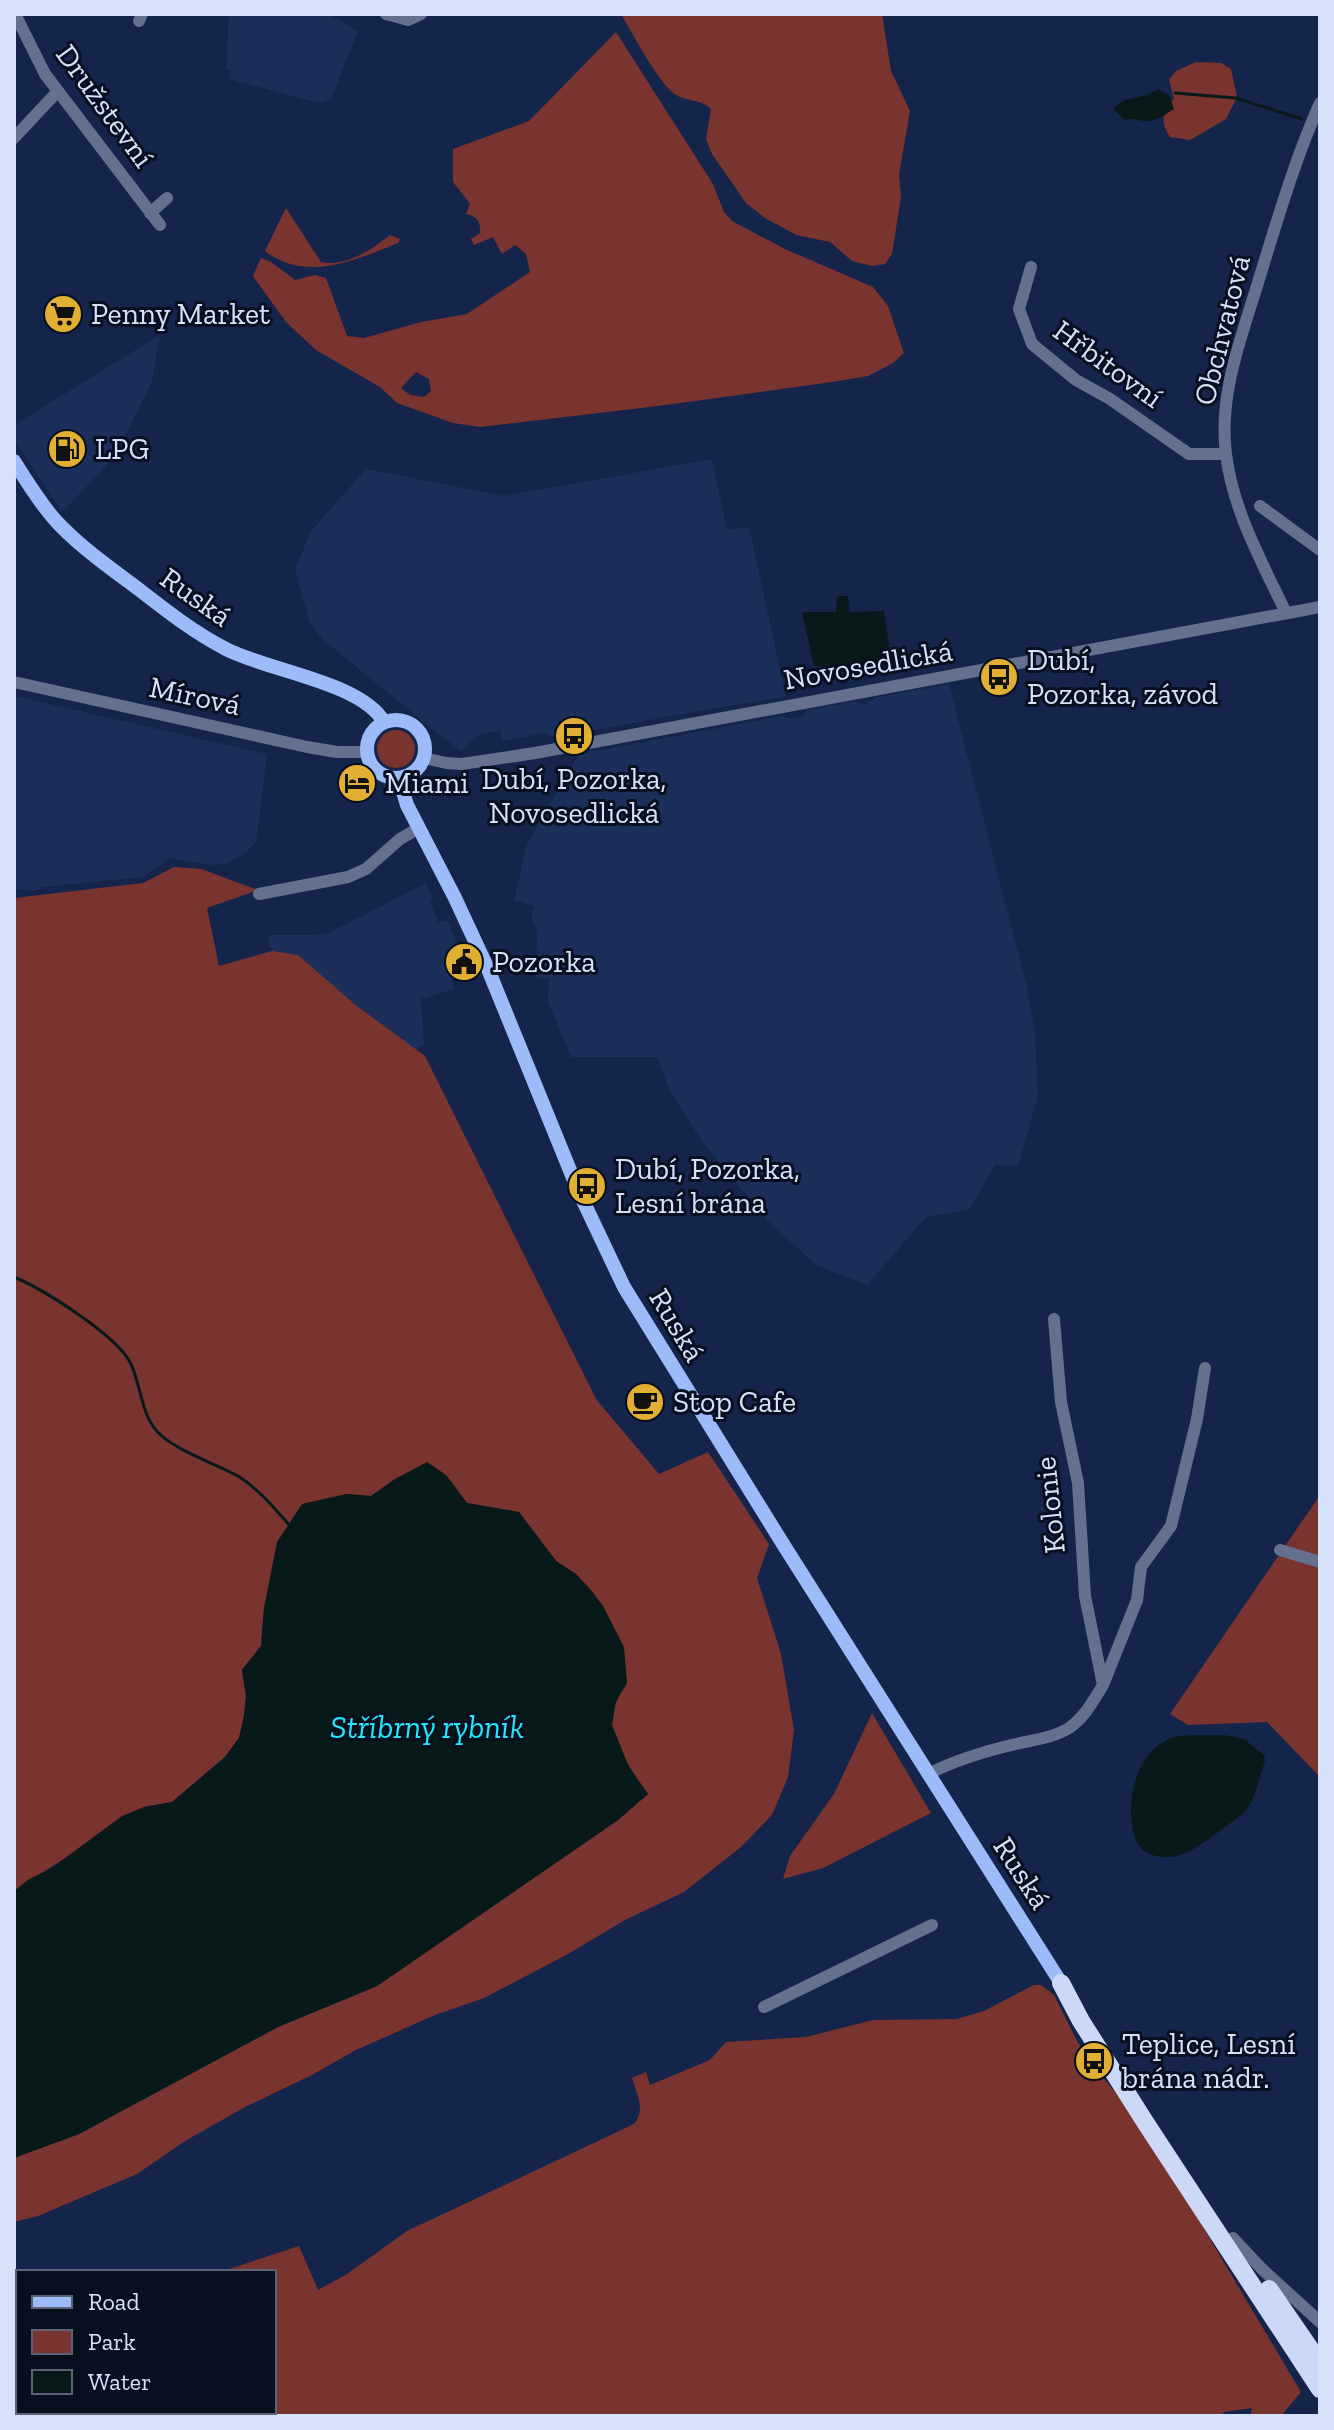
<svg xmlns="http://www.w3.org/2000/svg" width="1334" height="2430" viewBox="0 0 1334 2430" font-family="'Zilla Slab',serif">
	<rect width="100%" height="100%" fill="#15244a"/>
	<path fill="#1c2e5a" d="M229,14H328L358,31L331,99L319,103L229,79L231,70L226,69Z
		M160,335L152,382L122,442L102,471L62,512L14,439V425Z
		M712,459L727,530L749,527L786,696L553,737L545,733L502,741L500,731L485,733L478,735L461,752L322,639L309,621L295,569L311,531L366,469L504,496Z
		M949,684L1027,988L1035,1031L1038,1096L1018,1166L995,1165L970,1209L926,1217L867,1285L816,1265L769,1222L703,1143L670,1091L657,1057H571L548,1002L549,979L536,978L537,932L531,918L534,906L514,900L527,844L579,754L783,716L790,719L797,718L803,716L807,710L856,701L866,705L874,698Z
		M14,696L267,754L256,842L244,854L225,864L211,865L170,858L143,877L43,887L36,891L14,889Z
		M426,883L433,900L430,902L438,922L447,920L469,969L474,976L452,980L454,989L421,999L424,1045L416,1050L357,1006L298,955L272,951L268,935H313L329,933Z"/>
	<path fill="#793430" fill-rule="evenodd" d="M621,14H882L891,71L910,111L899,175L901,197L892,254L885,264L872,266L852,261L830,242L796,235L765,218L746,203L712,154L706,139L711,109C700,98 681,102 671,91C652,72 635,37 621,14Z
		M616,32L713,184L724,212L732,221L785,249L873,287L888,306L904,353L893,363L868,376L832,382L658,406L480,427L453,423L397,403L380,387L316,350L286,322L253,276L261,258L271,262L295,280L315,275L326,278L347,336L364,338L421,322L467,314L530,272L526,254L515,245L502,254L493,237L474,245L471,239L480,233C481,222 477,216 466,214L470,204L453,182V149L529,121ZM416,372L429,379L431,391L424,397L410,395L401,388Z
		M1196,62L1221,63L1231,69L1237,97L1226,119L1190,140L1170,137C1160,123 1162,111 1174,99L1169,80L1176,71Z
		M286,208L321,262C346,267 371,250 390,235L400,239L398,243C356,260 306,283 265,251Z
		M377 749a19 19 0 1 1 38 0a19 19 0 1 1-38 0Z
		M174,867L201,869L258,890L207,908L219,966L272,951L298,955L357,1006L425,1056L596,1399L659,1474L708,1452L769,1544L757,1578L781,1654L794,1730L788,1777L772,1815L741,1847L684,1892L625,1920L568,1954L484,1998L435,2015L356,2050L312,2075L247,2106L185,2141L137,2174L38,2216L14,2222V2158L79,2134L278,2027L377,1986L618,1820L648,1794C636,1778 615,1746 612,1725C611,1709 619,1695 627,1683L603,1606L576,1574L556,1561L519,1512L467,1503L446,1475L395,1479L371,1496L346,1494L264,1608L261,1646L242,1670L246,1696L244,1716L239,1738L225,1757L172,1802L144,1807L14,1891V898L143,883Z
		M1320,1495V1774L1318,1775L1267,1722L1188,1725L1170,1714Z
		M872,1713L931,1813L823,1868L783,1879L790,1856L834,1794Z
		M1034,1985H1041L1054,1995L1077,2041L1093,2066L1117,2094L1191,2207L1301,2392L1281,2416H1250L1252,2408L1224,2412L1221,2416H14V2309H18V2412H274V2272H220L299,2246L318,2290L347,2274L407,2231L634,2124C646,2110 637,2095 632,2078L646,2072L650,2085L710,2060L726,2042L806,2037L873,2020L957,2019L984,2011Z"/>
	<path fill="#08191a" d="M1158,89L1169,95L1174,109C1167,113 1156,122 1147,121C1138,121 1135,117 1125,120L1113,109L1124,100L1147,95Z
		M837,596H848L850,612L884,611L892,666H814L802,612H836Z
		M427,1462L446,1475L467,1503L519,1512L556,1561L576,1574L591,1590L603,1606L624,1647L627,1683L616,1701L612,1725L629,1767L648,1794L618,1820L377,1986L278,2027L79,2134L14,2158V1891L28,1880L53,1867L122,1816L144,1807L172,1802L225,1757L239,1738L244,1716L246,1696L242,1670L261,1646L264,1608L277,1542L302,1504L346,1494L371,1496L395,1479Z
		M1224,1735L1244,1739L1264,1755L1265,1761C1259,1777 1256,1800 1244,1812C1239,1818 1231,1822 1225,1827C1202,1844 1173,1870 1143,1850C1135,1844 1133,1831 1132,1822C1127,1791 1141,1746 1175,1737C1186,1734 1211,1736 1224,1735Z"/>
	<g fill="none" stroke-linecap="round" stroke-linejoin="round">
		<path stroke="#08191a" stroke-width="3" d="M1175,93L1236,98L1302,119
			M14,1277C43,1289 118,1336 131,1364C142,1388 141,1419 162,1436C180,1452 216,1464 238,1476C259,1489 275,1509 291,1527"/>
		<path stroke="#63718f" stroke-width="12" d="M15,14L45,74L160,225
			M386,14L408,20L421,14
			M139,21L142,14
			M14,138L58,91
			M150,213L167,198
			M1031,267L1019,309L1032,344L1076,380L1110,399L1189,454H1226
			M1260,506L1320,550
			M1286,613C1262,562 1233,511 1226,454C1218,394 1243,333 1260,276C1278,218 1295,159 1320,103
			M14,682L307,747L337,752H366
			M424,758L446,763L462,764L535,753L1320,607
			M259,894L348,877L366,869L400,839L419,828
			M1280,1550L1320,1562
			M1103,1685L1137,1600L1141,1567L1171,1526L1197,1419L1205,1368
			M928,1774C956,1760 985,1751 1016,1744C1033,1740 1053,1738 1069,1728C1085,1717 1093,1701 1103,1685L1085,1596L1078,1483L1061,1402L1054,1319
			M764,2007L932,1925
			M1233,2238L1262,2269L1320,2322"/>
		<path stroke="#9ebbf9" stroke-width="14" d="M14,461C27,482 40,503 56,521C81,548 112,569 141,591C168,612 195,633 226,649C268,671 361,682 384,722
			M367 749a29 29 0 1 1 58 0a29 29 0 1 1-58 0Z
			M399,779L407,805L455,898L488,969L578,1190L624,1287L783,1544L1061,1983"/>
		<path stroke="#cbd9f7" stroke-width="18" d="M1061,1983L1081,2021L1147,2125L1320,2389
			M1269,2289L1320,2363"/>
	</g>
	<defs>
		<symbol id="supermarket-disc" viewBox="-11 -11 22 22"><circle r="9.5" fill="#e1af34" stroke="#080f1f"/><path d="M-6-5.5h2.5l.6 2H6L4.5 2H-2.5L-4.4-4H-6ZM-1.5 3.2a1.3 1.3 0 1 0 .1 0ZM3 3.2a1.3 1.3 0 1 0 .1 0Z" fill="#111"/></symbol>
		<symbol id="fuel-disc" viewBox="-11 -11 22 22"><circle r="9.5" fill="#e1af34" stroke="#080f1f"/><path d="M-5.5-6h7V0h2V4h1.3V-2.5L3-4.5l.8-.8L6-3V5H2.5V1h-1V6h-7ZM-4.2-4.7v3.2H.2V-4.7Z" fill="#111"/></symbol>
		<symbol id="bus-disc" viewBox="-11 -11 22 22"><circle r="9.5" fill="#e1af34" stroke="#080f1f"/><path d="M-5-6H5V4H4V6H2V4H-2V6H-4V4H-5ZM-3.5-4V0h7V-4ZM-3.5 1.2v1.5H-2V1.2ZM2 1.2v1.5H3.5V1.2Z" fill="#111"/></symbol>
		<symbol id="hotel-disc" viewBox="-11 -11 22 22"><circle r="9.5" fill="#e1af34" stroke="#080f1f"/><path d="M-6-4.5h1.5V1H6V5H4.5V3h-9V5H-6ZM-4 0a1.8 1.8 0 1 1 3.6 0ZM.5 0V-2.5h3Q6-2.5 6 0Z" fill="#111"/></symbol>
		<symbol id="civic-disc" viewBox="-11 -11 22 22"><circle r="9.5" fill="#e1af34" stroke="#080f1f"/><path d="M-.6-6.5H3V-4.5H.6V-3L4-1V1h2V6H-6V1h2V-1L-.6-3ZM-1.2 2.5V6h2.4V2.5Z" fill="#111"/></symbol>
		<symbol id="cafe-disc" viewBox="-11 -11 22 22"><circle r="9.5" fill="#e1af34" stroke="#080f1f"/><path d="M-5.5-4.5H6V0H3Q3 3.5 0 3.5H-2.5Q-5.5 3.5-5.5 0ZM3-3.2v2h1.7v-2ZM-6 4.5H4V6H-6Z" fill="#111"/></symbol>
	</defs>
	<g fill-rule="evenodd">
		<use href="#supermarket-disc" x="41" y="292" width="44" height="44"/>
		<use href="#fuel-disc" x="45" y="427" width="44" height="44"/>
		<use href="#bus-disc" x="977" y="655" width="44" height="44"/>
		<use href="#bus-disc" x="552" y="714" width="44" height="44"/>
		<use href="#hotel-disc" x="335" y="761" width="44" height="44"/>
		<use href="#civic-disc" x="442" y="940" width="44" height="44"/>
		<use href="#bus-disc" x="565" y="1164" width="44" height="44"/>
		<use href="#cafe-disc" x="623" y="1380" width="44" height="44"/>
		<use href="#bus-disc" x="1072" y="2039" width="44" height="44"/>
	</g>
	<g text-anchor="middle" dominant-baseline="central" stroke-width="6" stroke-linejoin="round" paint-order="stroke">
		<g font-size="30" fill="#d6e1fa" stroke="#080f1f">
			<text transform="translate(105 106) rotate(54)">Družstevní</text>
			<text transform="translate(1222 330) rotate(-76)">Obchvatová</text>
			<text transform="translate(1108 364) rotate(36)">Hřbitovní</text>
			<text transform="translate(196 597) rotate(35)">Ruská</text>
			<text transform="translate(868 665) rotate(-10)">Novosedlická</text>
			<text transform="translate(195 696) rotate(12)">Mírová</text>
			<text transform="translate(677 1325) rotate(59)">Ruská</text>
			<text transform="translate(1050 1505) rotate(-96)">Kolonie</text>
			<text transform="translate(1022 1873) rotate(57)">Ruská</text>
		</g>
		<g font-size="30" fill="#d6e1fa" stroke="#080f1f" text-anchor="start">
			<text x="91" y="314">Penny Market</text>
			<text x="95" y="449">LPG</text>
			<text x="1027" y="660">Dubí,<tspan x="1027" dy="34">Pozorka, závod</tspan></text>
			<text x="574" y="779" text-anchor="middle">Dubí, Pozorka,<tspan x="574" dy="34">Novosedlická</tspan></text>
			<text x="385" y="783">Miami</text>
			<text x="492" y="962">Pozorka</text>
			<text x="615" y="1169">Dubí, Pozorka,<tspan x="615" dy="34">Lesní brána</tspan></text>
			<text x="673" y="1402">Stop Cafe</text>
			<text x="1122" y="2044">Teplice, Lesní<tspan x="1122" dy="34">brána nádr.</tspan></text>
		</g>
		<g font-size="32" font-style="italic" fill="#22e7fa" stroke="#080f1f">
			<text x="427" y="1727">Stříbrný rybník</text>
		</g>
	</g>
	<rect width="1334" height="2430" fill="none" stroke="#d6e1fa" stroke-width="32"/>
	<rect x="16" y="2270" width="260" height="144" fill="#080f1f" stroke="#5a6377" stroke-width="2"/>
	<rect x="32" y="2296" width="40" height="12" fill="#9ebbf9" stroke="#5a6377" stroke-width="2"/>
	<text x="88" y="2310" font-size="24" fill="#d6e1fa">Road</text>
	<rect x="32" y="2330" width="40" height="24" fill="#793430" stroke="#5a6377" stroke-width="2"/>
	<text x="88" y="2350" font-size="24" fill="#d6e1fa">Park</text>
	<rect x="32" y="2370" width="40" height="24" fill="#08191a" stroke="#5a6377" stroke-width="2"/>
	<text x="88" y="2390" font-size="24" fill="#d6e1fa">Water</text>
</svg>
